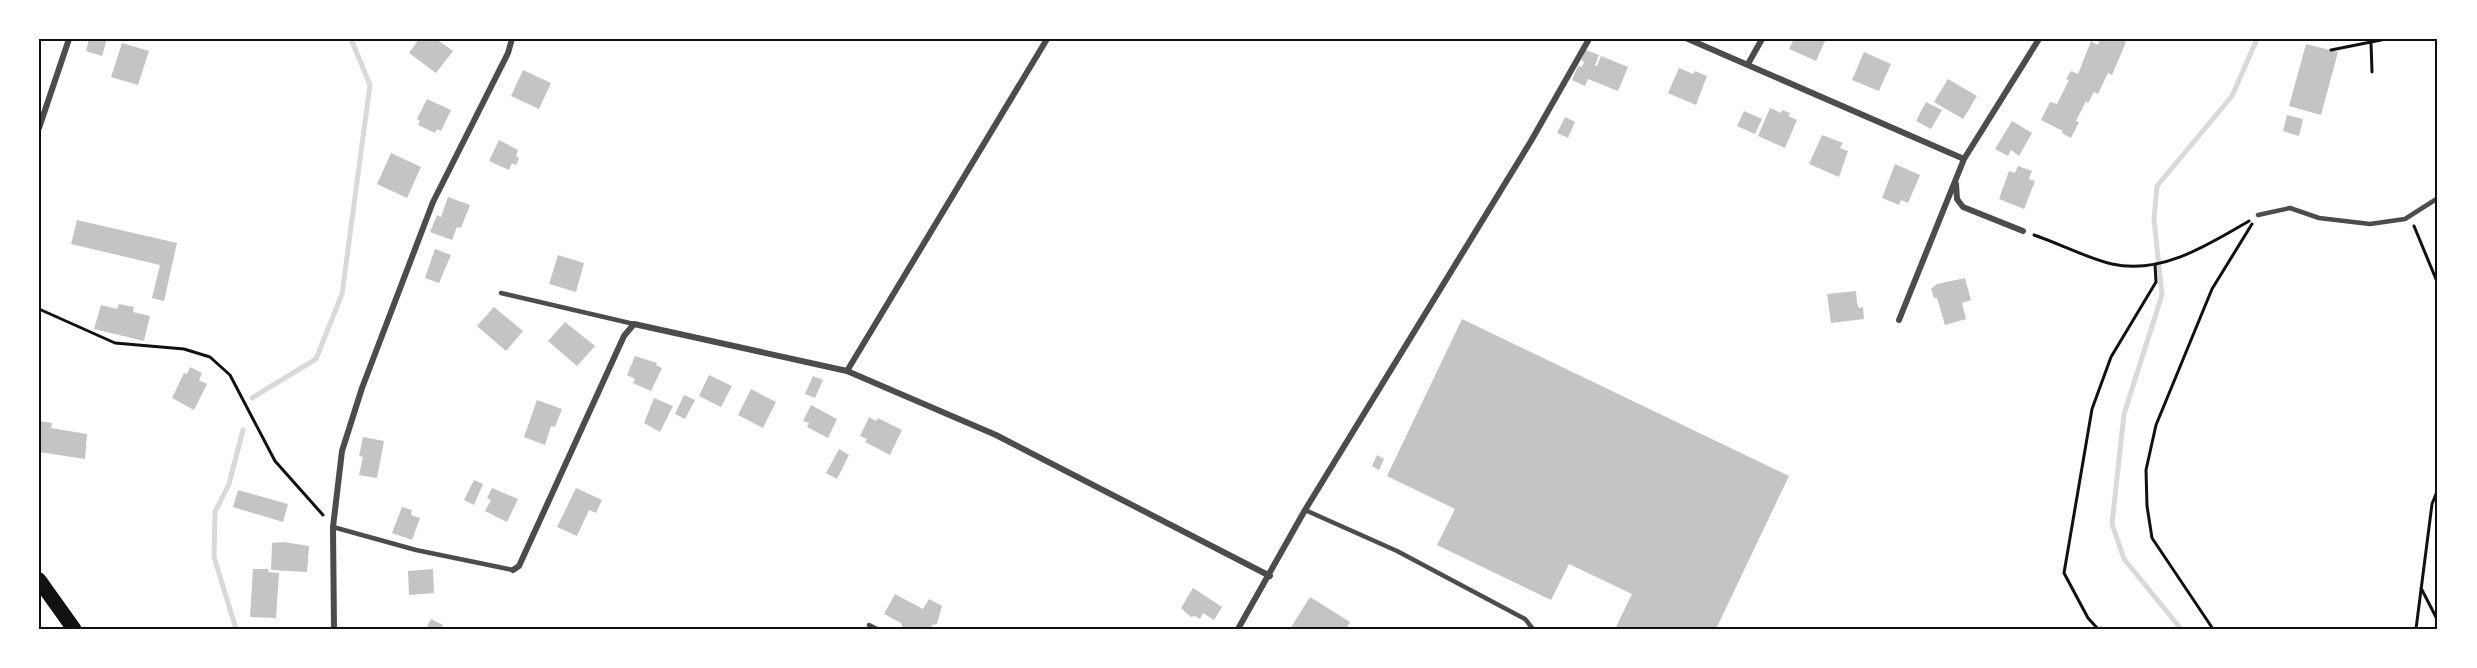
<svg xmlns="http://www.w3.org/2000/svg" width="2477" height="668" viewBox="0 0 2477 668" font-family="Karla,sans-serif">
	<rect width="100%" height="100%" fill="#fff"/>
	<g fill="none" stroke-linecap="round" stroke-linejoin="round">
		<path stroke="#d9d9d9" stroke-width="5" d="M252,398L316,359L342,294L370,85L351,39
			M236,629L214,557L215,512L229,484L243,430
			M2181,629L2124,559L2112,524L2124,414L2162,295L2154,219L2157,186L2232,96L2257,39"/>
	</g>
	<path fill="#c4c4c4" d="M89,39H107L102,56L86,51Z
		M419,39H441L439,41L453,51L436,73L409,53Z
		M1794,39H1826L1816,61L1789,49Z
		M2100,39H2120L2126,42L2112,75L2108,73L2098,94L2094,92L2088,103L2086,101L2076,121L2079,122L2071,138L2062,133L2063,131L2041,120L2050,102L2057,104L2069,80L2066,79L2071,71L2078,74L2091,41L2098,45Z
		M122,43L149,51L138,85L111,77Z
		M2306,44L2338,52L2321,115L2289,106Z
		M1586,50L1599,55L1595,65L1597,66L1601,56L1628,67L1618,91L1588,79L1585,86L1572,80L1578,66L1582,67L1584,62L1581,60Z
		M1864,52L1891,64L1879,91L1852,80Z
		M1679,68L1693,74L1695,71L1707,76L1696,105L1668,93Z
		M523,70L551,83L539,109L511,96Z
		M1948,79L1977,96L1963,119L1934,102Z
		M427,99L451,110L441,131L437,129L435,133L418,125L420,121L417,119Z
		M1926,102L1942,110L1931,129L1916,121Z
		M1770,108L1781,113L1782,110L1790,113L1788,116L1797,120L1785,148L1758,136Z
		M1744,111L1762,119L1755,134L1737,126Z
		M2287,115L2303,119L2299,136L2283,131Z
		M1565,117L1575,122L1568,138L1557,133Z
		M2012,121L2032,133L2019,156L2011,150L2008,156L1995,149Z
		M1822,135L1843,143L1840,148L1848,151L1839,177L1809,164Z
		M499,140L518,150L516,156L519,158L516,165L512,163L509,170L489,161Z
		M391,153L421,167L407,198L377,184Z
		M1895,164L1920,175L1908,203L1901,200L1899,205L1882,198Z
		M2018,166L2032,171L2029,179L2035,181L2024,209L1999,199L2009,171L2015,173Z
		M448,197L470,205L461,228L457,227L452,240L430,232L437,215L441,217Z
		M77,220L177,243L164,301L152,298L160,265L71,244Z
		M435,249L451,255L439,283L425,278Z
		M558,255L584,263L576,292L549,284Z
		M1965,278L1971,300L1962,303L1966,319L1945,325L1937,298H1934L1931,289L1937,284Z
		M1856,291L1857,303L1859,308L1863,307L1864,319L1831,323L1827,294Z
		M119,304L134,307L133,312L150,316L144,341L94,329L101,305L117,309Z
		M494,307L523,331L506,351L477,326Z
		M1462,319L1789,476L1716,629H1615L1632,594L1569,564L1551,600L1437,545L1455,509L1387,476Z
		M565,322L595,346L577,366L548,341Z
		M635,356L657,363L656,365L662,368L651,391L633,383L635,379L627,375Z
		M190,367L202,373L199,380L207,384L194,410L172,398L184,373L187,374Z
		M709,375L732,386L721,407L699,396Z
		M813,376L823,380L815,398L805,394Z
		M751,389L776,402L763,428L738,415Z
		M684,395L695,400L685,419L675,414Z
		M654,398L673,406L660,432L644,423Z
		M537,400L562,409L555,427L551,426L545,445L524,437Z
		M811,405L837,419L828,438L807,427L809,423L803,421Z
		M869,417L876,421L878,418L902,430L890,455L865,442L867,439L860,436Z
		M39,421L52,423L51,428L87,434L85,459L39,452Z
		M363,437L384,441L377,478L359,475L363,457L359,456Z
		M839,449L849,455L837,479L826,473Z
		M1377,455L1384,459L1379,470L1372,466Z
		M474,480L483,484L474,505L464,500Z
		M492,488L518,499L507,522L485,511L491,500L487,498Z
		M576,488L602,500L596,513L589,510L577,536L557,527Z
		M238,490L288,504L283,522L233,507Z
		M402,507L412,510L411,515L420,518L412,540L392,533Z
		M284,542L309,546L307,572L271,570L272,543Z
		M253,569H268V572L279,573L276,618L250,617Z
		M433,569L434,593L409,595L408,571Z
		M1193,588L1222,607L1214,620L1203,613L1200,619L1195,616L1191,617L1181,608Z
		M895,594L923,609L929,599L942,606L937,624L932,625L930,629L903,628L901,623L884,614Z
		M1310,597L1350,622L1346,629H1290Z
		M431,619L443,625L441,629H426Z"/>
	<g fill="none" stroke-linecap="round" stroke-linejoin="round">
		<path stroke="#111" stroke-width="3" d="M2371,42L2372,72
			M2331,50L2386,39
			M2414,226L2438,284
			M2034,235C2058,243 2089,259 2112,264C2161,275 2208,245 2249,221
			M39,309L115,343L184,349L210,357L230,375L275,461L323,515
			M2421,588L2438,621
			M2098,629L2088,618L2064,573L2092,409L2111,357L2156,282L2155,264
			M2213,629L2152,538L2147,506L2146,470L2156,425L2212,289L2252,224
			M2416,629L2432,504L2438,489"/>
		<path stroke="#4c4c4c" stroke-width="4.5" d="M2258,215L2290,208L2319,218L2370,224L2405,219L2438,198
			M501,293L634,324
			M1305,510L1397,551L1525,619L1533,629
			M333,527L416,550L513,570
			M869,625L877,629"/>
		<path stroke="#4c4c4c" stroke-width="6" d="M1688,39L1964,159
			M1748,64L1762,39
			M39,128L69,39
			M1956,184L1957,199L1963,207L2023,231
			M1899,320L1964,159L2039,39
			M847,371L1047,39
			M513,570L519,566L624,336L634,324L847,371L996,435L1270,576
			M334,629L333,527L342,451L362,388L433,202L508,53L512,39
			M1238,629L1305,510L1531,141L1589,39"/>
		<path stroke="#111" stroke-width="15" d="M39,580L74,629"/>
	</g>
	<rect width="2477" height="668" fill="none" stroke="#ffffff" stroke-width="81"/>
	<rect x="40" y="40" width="2396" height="588" fill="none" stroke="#111" stroke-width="2"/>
</svg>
